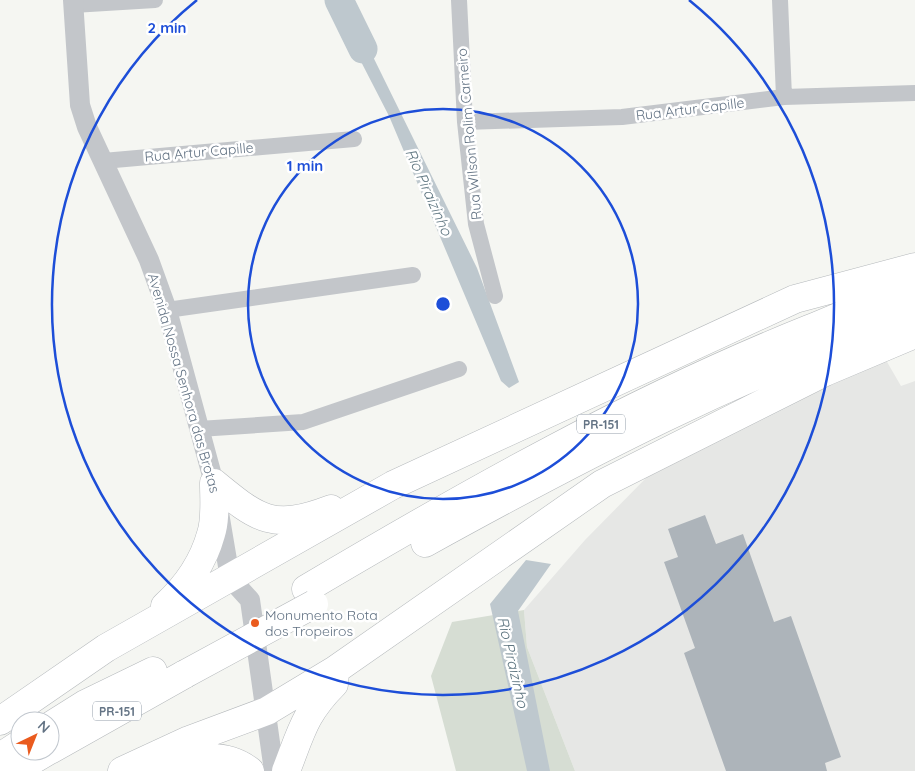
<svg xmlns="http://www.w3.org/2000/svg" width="915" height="771" viewBox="0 0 915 771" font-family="Quicksand,sans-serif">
	<rect width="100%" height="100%" fill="#f5f6f2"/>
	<path fill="#e6e7e5" d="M883,355L901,386L915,381V771H575L527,647L524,610L585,540L647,477L740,427L828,387Z"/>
	<path fill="#d6ddd3" d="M524,610L527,647L575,771H456L431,676L452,622Z"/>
	<path fill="#bec8ce" d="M351,12L477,268L519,382L509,388L501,381L389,116L337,15Z
		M526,560L551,564L518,611L550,771H527L490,604Z"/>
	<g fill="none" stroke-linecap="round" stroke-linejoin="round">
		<path stroke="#bec8ce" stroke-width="29" d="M339,0L363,49"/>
	</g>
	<path fill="#adb4ba" d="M705,515L716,544L743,534L774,622L791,616L841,757L825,763L827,771H726L684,653L695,648L664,562L678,557L668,529Z"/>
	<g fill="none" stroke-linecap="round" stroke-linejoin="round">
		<defs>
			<path id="motorway" d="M214,483C259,520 273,531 331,509
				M425,543C586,454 741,374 915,312
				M306,589C468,493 634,399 809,329C844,315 879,298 915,287
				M165,606C187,586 203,563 211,534C216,519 214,499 214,483
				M0,721L106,648L393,485L795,299L915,267
				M50,726L85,704L153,671
				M50,750L185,674
				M0,757L20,744
				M14,771L48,751
				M122,771L189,740L267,711L335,670L602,484L825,372L915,334
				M159,771C189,759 222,749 250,771
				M286,771C301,733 304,714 334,684L335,672"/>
		</defs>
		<use href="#motorway" stroke="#b5b9bc" stroke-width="29"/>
		<path stroke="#c3c6ca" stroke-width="16" d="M459,0L465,122L476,224L495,296
			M780,0L784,97
			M73,5L155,0
			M465,122L622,117L784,97L915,93
			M103,161L354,139
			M167,310L413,275
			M199,429L303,422L459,369"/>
		<path stroke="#c3c6ca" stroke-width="20" d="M73,0L80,105L87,127L149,260L167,310L214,483L230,578L250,600L274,771"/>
		<use href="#motorway" stroke="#fff" stroke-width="28"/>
		<defs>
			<path id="motorway-bridge" d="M185,674L314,604"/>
		</defs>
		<use href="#motorway-bridge" stroke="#b5b9bc" stroke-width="29" stroke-linecap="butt"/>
		<use href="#motorway-bridge" stroke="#fff" stroke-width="28"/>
	</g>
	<g fill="none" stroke="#1d4ed8" stroke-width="2.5">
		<circle cx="443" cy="304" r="195"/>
		<path d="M689 0A391 391 0 1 1 197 0"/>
	</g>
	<circle fill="#ea5b1e" stroke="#fff" stroke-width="2" cx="255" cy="623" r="5"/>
	<g text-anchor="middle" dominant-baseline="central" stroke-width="5" stroke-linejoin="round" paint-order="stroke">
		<g fill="#fff" stroke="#929da9" stroke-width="1">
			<rect x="577" y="414.5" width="48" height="19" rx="4"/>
			<rect x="93" y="701.5" width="48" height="19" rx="4"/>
		</g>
		<g font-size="12" font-weight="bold" fill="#637384">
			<text x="601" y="424">PR-151</text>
			<text x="117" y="711">PR-151</text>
		</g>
		<g font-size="14" fill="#637384" stroke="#fff">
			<text transform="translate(690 109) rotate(-7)">Rua Artur Capille</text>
			<text transform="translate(469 134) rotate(-95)">Rua Wilson Rolim Carneiro</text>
			<text transform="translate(199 152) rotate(-5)">Rua Artur Capille</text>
			<text transform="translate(184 383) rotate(74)">Avenida Nossa Senhora das Brotas</text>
		</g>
		<g font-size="14" fill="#637384" stroke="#fff" text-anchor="start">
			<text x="265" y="615">Monumento Rota<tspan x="265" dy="16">dos Tropeiros</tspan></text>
		</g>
		<g font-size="15" font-style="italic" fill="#5f7681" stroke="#fff">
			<text transform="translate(429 192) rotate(66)">Rio Piraizinho</text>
			<text transform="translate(513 662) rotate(77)">Rio Piraizinho</text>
		</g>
	</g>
	<circle cx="443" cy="304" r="8" fill="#1d4ed8" stroke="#fff" stroke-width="2.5"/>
	<g font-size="15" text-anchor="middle" font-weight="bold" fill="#1d4ed8" stroke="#fff" stroke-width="5" stroke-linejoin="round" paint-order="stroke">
		<text x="167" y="33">2 min</text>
		<text x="305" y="171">1 min</text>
	</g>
	<g transform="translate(35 736) rotate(43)"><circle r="24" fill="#ffffff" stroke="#c1c7ce"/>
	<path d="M0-4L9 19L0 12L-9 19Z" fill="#ea5b1e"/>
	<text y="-8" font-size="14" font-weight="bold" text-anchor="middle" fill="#637384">N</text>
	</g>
</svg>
